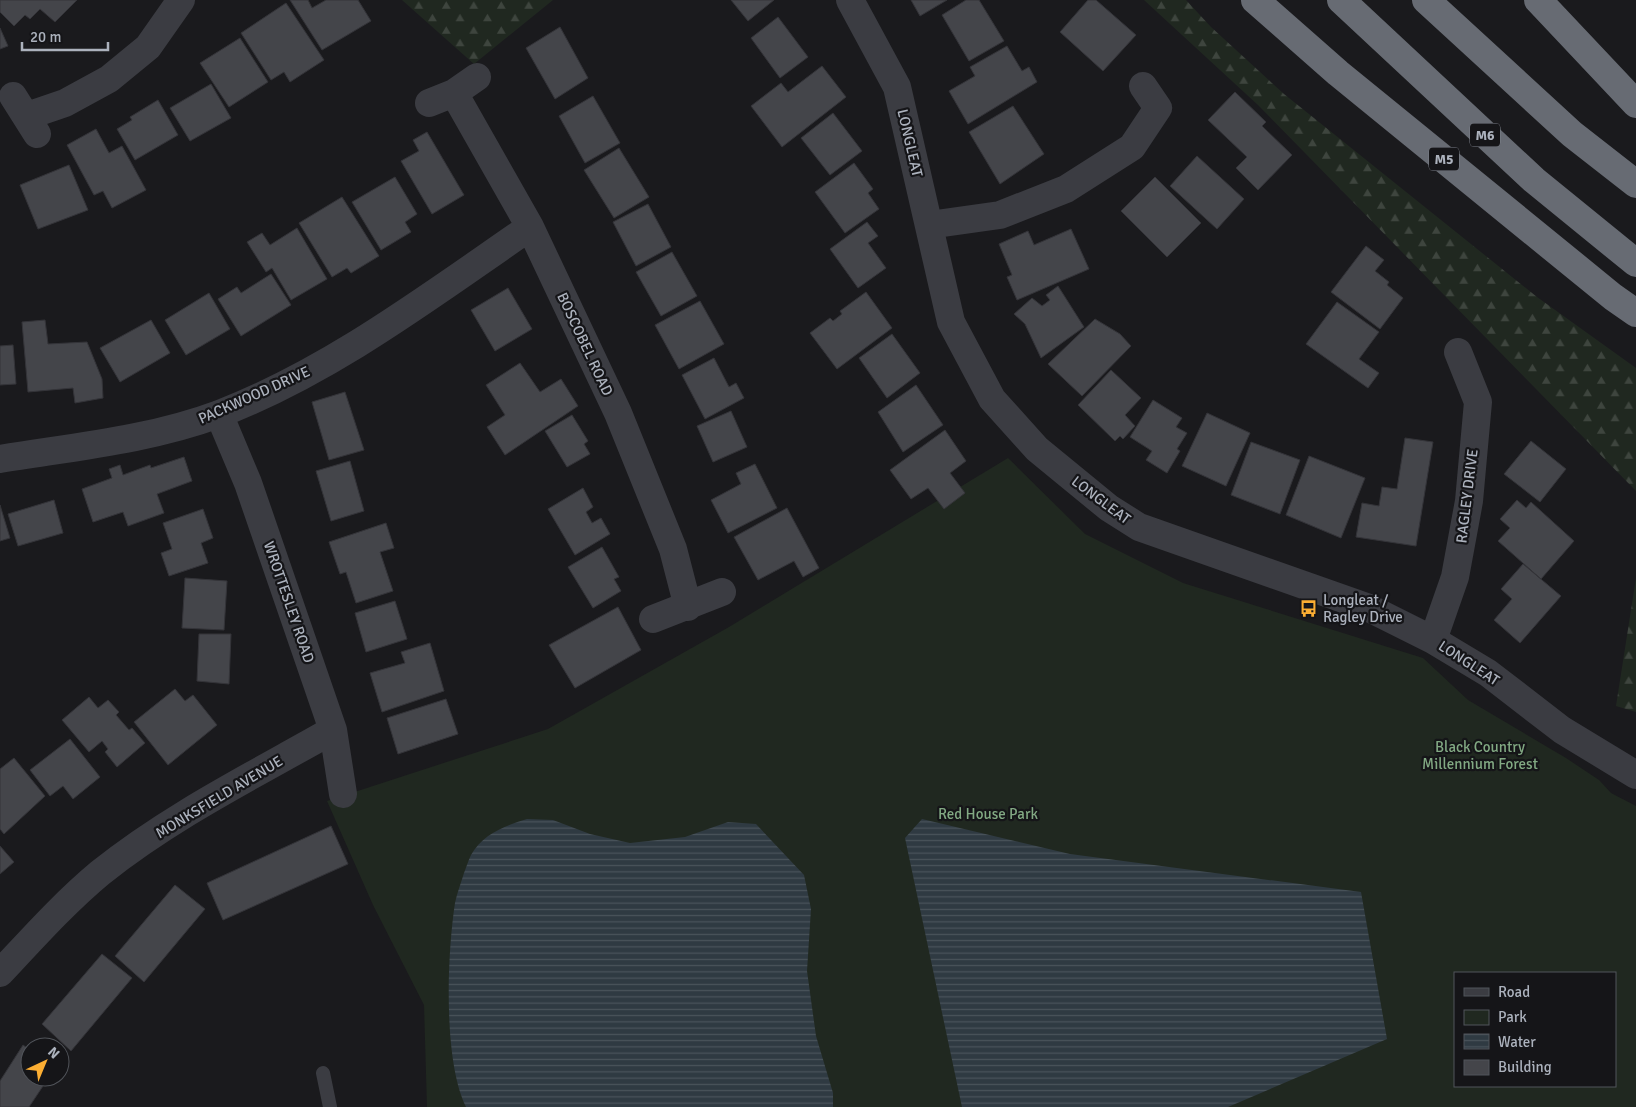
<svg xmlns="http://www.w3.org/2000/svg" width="1636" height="1107" viewBox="0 0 1636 1107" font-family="Signika,sans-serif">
	<defs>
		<pattern id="forest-firs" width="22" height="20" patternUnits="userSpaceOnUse" patternTransform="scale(1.25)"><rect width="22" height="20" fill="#202820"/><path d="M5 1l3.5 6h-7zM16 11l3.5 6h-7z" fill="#3e453e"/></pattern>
		<pattern id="water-rules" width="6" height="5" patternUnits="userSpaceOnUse" patternTransform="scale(1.25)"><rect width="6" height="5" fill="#2f3a42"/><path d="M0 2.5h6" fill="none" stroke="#4a545b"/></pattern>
	</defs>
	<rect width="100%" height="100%" fill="#1a1a1d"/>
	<path fill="url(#forest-firs)" d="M402,0H553L474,64Z
		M1144,0H1186L1211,27L1284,94L1537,297L1636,368V491L1258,105Z
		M1636,578V712L1616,706Z"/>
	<path fill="#202820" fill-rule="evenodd" d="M1008,458L1085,534L1183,583L1423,658L1468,700L1566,758L1599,780L1611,793L1636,806V1107H427L424,1005L373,905L327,801L548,729L729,627ZM1455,973H1615V1086H1455Z"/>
	<path fill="url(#water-rules)" d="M527,819L553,820L590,834L630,843L685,837L728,822L756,824L804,875L811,909L807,971L816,1036L833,1093V1107H466C443,1060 447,955 455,903C457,893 461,883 464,873C466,868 468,861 471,855C483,834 504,826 527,819Z
		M922,819L1070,854L1361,892L1387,1039L1228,1107H962L905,838Z"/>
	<path fill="#44454a" stroke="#343439" d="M0,0H77L55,22L40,9L30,19L25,15L14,26L0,12Z
		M290,0H308L312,8L326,0H358L371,21L322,50Z
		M731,0H774L748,21Z
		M911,0H947L920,16Z
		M966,0H979L1004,41L969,61L942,15Z
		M1088,0H1096L1136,35L1103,71L1060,32Z
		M286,3L324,60L290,82L284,72L271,80L241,33Z
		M778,17L808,57L780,78L751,38Z
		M560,27L588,78L555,99L526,48Z
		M0,28L8,46L0,49Z
		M240,38L268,82L229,107L200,63Z
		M1007,46L1022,71L1029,67L1037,82L968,124L949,91L975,76L970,67Z
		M822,66L846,97L782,147L751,106L781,83L788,92Z
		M211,84L231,118L190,141L170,108Z
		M1235,92L1266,122L1262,126L1292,155L1258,190L1236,168L1247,157L1208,120Z
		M593,96L620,143L585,163L559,116Z
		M158,100L178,135L135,160L117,129L132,120L130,117Z
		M1013,106L1044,154L1000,184L969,132Z
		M833,113L862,151L830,175L801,138Z
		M96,129L109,153L122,146L146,190L112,208L103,191L94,195L67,145Z
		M427,132L464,195L432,214L401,161L419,151L413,140Z
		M619,148L649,197L614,218L584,170Z
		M1197,156L1244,199L1217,229L1170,186Z
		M854,163L873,189L868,193L879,209L845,233L815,192Z
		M69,165L88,210L38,229L20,185Z
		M395,177L417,214L405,222L411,232L381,250L352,202Z
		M1155,177L1201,223L1167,257L1121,211Z
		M342,197L379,256L351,273L347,268L332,277L299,223Z
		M648,204L671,247L636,266L613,222Z
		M867,222L878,236L868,243L886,268L858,288L830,249Z
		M297,228L327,279L291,300L272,268L266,272L247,242L262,233L270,245Z
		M1071,229L1089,269L1017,300L1007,277L1012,275L999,244L1028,231L1034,245Z
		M1366,246L1384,260L1375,271L1389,282L1387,285L1403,298L1380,329L1331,292Z
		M672,252L697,296L661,316L636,272Z
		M271,274L291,305L241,336L218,299L237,287L241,293Z
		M1058,286L1084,327L1041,358L1025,324L1014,314L1032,298L1042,306L1050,300L1046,295Z
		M508,288L532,329L495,351L471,310Z
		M866,292L892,328L837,369L810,333L830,318L833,321L842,314L840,311Z
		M209,293L230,329L186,355L165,320Z
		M700,301L724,344L679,369L655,325Z
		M1337,302L1379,332L1359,359L1379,373L1368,388L1306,344Z
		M1095,319L1120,334L1131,346L1082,396L1048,364Z
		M45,320L48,344L87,342L102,379L103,398L75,403L73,388L28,392L22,322Z
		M151,320L170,353L120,382L100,348Z
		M892,334L920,373L887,398L859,358Z
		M13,345L16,384L0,385V346Z
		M714,358L729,387L736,383L744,398L705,419L682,375Z
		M520,363L540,392L561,379L578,406L505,455L487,427L505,415L486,385Z
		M1111,370L1141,398L1125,415L1135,426L1123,439L1120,436L1115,441L1078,405Z
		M916,385L943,425L903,452L878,412Z
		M345,392L364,450L329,460L312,402Z
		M1153,400L1182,418L1176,427L1187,433L1177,449L1180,451L1167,473L1146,460L1152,451L1130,437Z
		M731,411L747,447L713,462L697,426Z
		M1207,413L1250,433L1226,486L1182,466Z
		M572,415L588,441L584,444L590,454L567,467L545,431Z
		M945,430L966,461L950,473L965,493L944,509L928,488L911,499L890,470Z
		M1405,438L1433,442L1416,546L1356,537L1362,503L1379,506L1382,487L1397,489Z
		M1531,441L1566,469L1540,502L1504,474Z
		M1251,442L1300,460L1280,514L1231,495Z
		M1309,456L1365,478L1341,538L1286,515Z
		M184,457L192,481L157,494L164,513L128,526L123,512L93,522L82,489L112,478L109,469L120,465L123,475L150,465L151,468Z
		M350,461L364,511L331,521L316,471Z
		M755,464L777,508L728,533L711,500L741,484L736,473Z
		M583,488L593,507L586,512L592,523L601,518L610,534L575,555L548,509Z
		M54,500L63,533L18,546L8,514Z
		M1517,500L1526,508L1531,502L1574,541L1541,579L1498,541L1510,528L1500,519Z
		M0,505L10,538L0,541Z
		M787,508L819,568L803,577L794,561L758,580L734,537Z
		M203,509L213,538L201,543L208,563L169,576L161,553L172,549L163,523Z
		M386,523L394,548L380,552L393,591L356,603L346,572L340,574L329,542Z
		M602,547L619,577L614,579L621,591L593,608L568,567Z
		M1523,564L1561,596L1520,643L1494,620L1512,599L1501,589Z
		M185,578L227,581L224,630L182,628Z
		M395,601L407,639L366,652L355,613Z
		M618,607L641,650L575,688L549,645Z
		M199,634H231L229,684L197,681Z
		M430,643L444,691L382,712L370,673L405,663L401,652Z
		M175,689L185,701L193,695L217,725L168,765L134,722Z
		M89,697L98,708L108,700L119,712L116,715L129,730L132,728L145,743L117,767L105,752L108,749L102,741L89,752L62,720Z
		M446,699L458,734L398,754L387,718Z
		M70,739L100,777L73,799L63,786L50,796L30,770Z
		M14,758L45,796L4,834L0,829V769Z
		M331,826L348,864L223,920L207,883Z
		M0,846L14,862L0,874Z
		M175,885L205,909L144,982L115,956Z
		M102,954L132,978L71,1051L42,1024Z
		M23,1045L30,1050V1077H49L29,1107H0V1081Z"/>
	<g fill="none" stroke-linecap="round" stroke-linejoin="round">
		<path stroke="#3b3c42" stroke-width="14" d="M323,1073L330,1107"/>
		<path stroke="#3b3c42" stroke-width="28" d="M850,0L897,87L951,322L992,399L1037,449L1109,508L1139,527L1369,608L1433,640L1488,673L1562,730L1636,775
			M454,93L530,227L618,413L673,549L688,607
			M13,96L37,134
			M429,103L454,93L477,77
			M27,116L65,103L109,79L148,47L181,0
			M929,225L1000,215L1066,189L1132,147L1158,108L1143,86
			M219,414L248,483L333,730L343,794
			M0,459C73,447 149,440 219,414C331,371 431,295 530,227
			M653,619L722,592
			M1433,640L1455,577L1469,501L1478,402L1458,352
			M0,973C32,939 64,903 100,873C171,816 254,775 333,730"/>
		<path stroke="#676b73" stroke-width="28" d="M1255,0L1338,73L1613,297L1636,313
			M1341,0L1534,180L1636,263
			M1426,0L1572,134L1636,184
			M1538,0L1636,104"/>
	</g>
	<defs>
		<symbol id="bus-bare" viewBox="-9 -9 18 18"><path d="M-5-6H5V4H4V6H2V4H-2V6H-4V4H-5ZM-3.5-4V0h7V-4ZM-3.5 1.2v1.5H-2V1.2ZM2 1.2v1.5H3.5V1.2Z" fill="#fcae33" stroke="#151518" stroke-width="2.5" paint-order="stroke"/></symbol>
	</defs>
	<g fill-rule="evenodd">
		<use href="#bus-bare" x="1296" y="596" width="25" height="25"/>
	</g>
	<g text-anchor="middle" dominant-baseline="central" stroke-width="4.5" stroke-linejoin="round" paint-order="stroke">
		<g fill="#151518" stroke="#7f838c" stroke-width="1">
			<rect x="1470" y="123.5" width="30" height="23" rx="4"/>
			<rect x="1429" y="147.5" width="30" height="23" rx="4"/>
		</g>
		<g font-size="14" font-weight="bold" fill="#acb2bd">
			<text x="1485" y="135">M6</text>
			<text x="1444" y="159">M5</text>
		</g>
		<g font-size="15" fill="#acb2bd" stroke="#151518">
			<text transform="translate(910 143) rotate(77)">LONGLEAT</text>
			<text transform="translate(585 344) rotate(65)">BOSCOBEL ROAD</text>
			<text transform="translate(254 395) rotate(-24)">PACKWOOD DRIVE</text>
			<text transform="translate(1467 496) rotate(-83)">RAGLEY DRIVE</text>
			<text transform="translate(1101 500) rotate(37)">LONGLEAT</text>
			<text transform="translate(289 602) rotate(71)">WROTTESLEY ROAD</text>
			<text transform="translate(1469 663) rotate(33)">LONGLEAT</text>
			<text transform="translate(219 797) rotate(-31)">MONKSFIELD AVENUE</text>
		</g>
		<g font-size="15" fill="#acb2bd" stroke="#151518" text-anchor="start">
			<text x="1323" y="600">Longleat /<tspan x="1323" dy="17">Ragley Drive</tspan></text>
		</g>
		<g font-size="15" fill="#82a983" stroke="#151518">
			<text x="1480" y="747">Black Country<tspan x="1480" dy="17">Millennium Forest</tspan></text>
			<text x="988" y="814">Red House Park</text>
		</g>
	</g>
	<rect x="1454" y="972" width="162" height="115" fill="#151518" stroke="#51545a"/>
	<rect x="1464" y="988" width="25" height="8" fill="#3b3c42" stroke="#51545a"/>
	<text x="1498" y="997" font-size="15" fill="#acb2bd">Road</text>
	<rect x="1464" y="1010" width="25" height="15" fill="#202820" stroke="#51545a"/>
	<text x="1498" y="1022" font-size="15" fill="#acb2bd">Park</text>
	<rect x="1464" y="1034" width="25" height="15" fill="url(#water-rules)" stroke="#51545a"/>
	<text x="1498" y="1047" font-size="15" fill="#acb2bd">Water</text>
	<rect x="1464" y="1060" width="25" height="15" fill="#44454a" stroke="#51545a"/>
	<text x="1498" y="1072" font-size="15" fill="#acb2bd">Building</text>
	<g transform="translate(45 1062) rotate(44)"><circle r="24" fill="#151518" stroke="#51545a"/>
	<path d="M0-4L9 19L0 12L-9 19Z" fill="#fcae33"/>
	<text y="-8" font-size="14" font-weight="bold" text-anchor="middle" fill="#acb2bd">N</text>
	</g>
	<path d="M22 42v8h86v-8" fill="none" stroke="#acb2bd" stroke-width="2.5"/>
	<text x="30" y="42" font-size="15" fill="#acb2bd" stroke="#151518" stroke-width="4" paint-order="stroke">20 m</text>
</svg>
